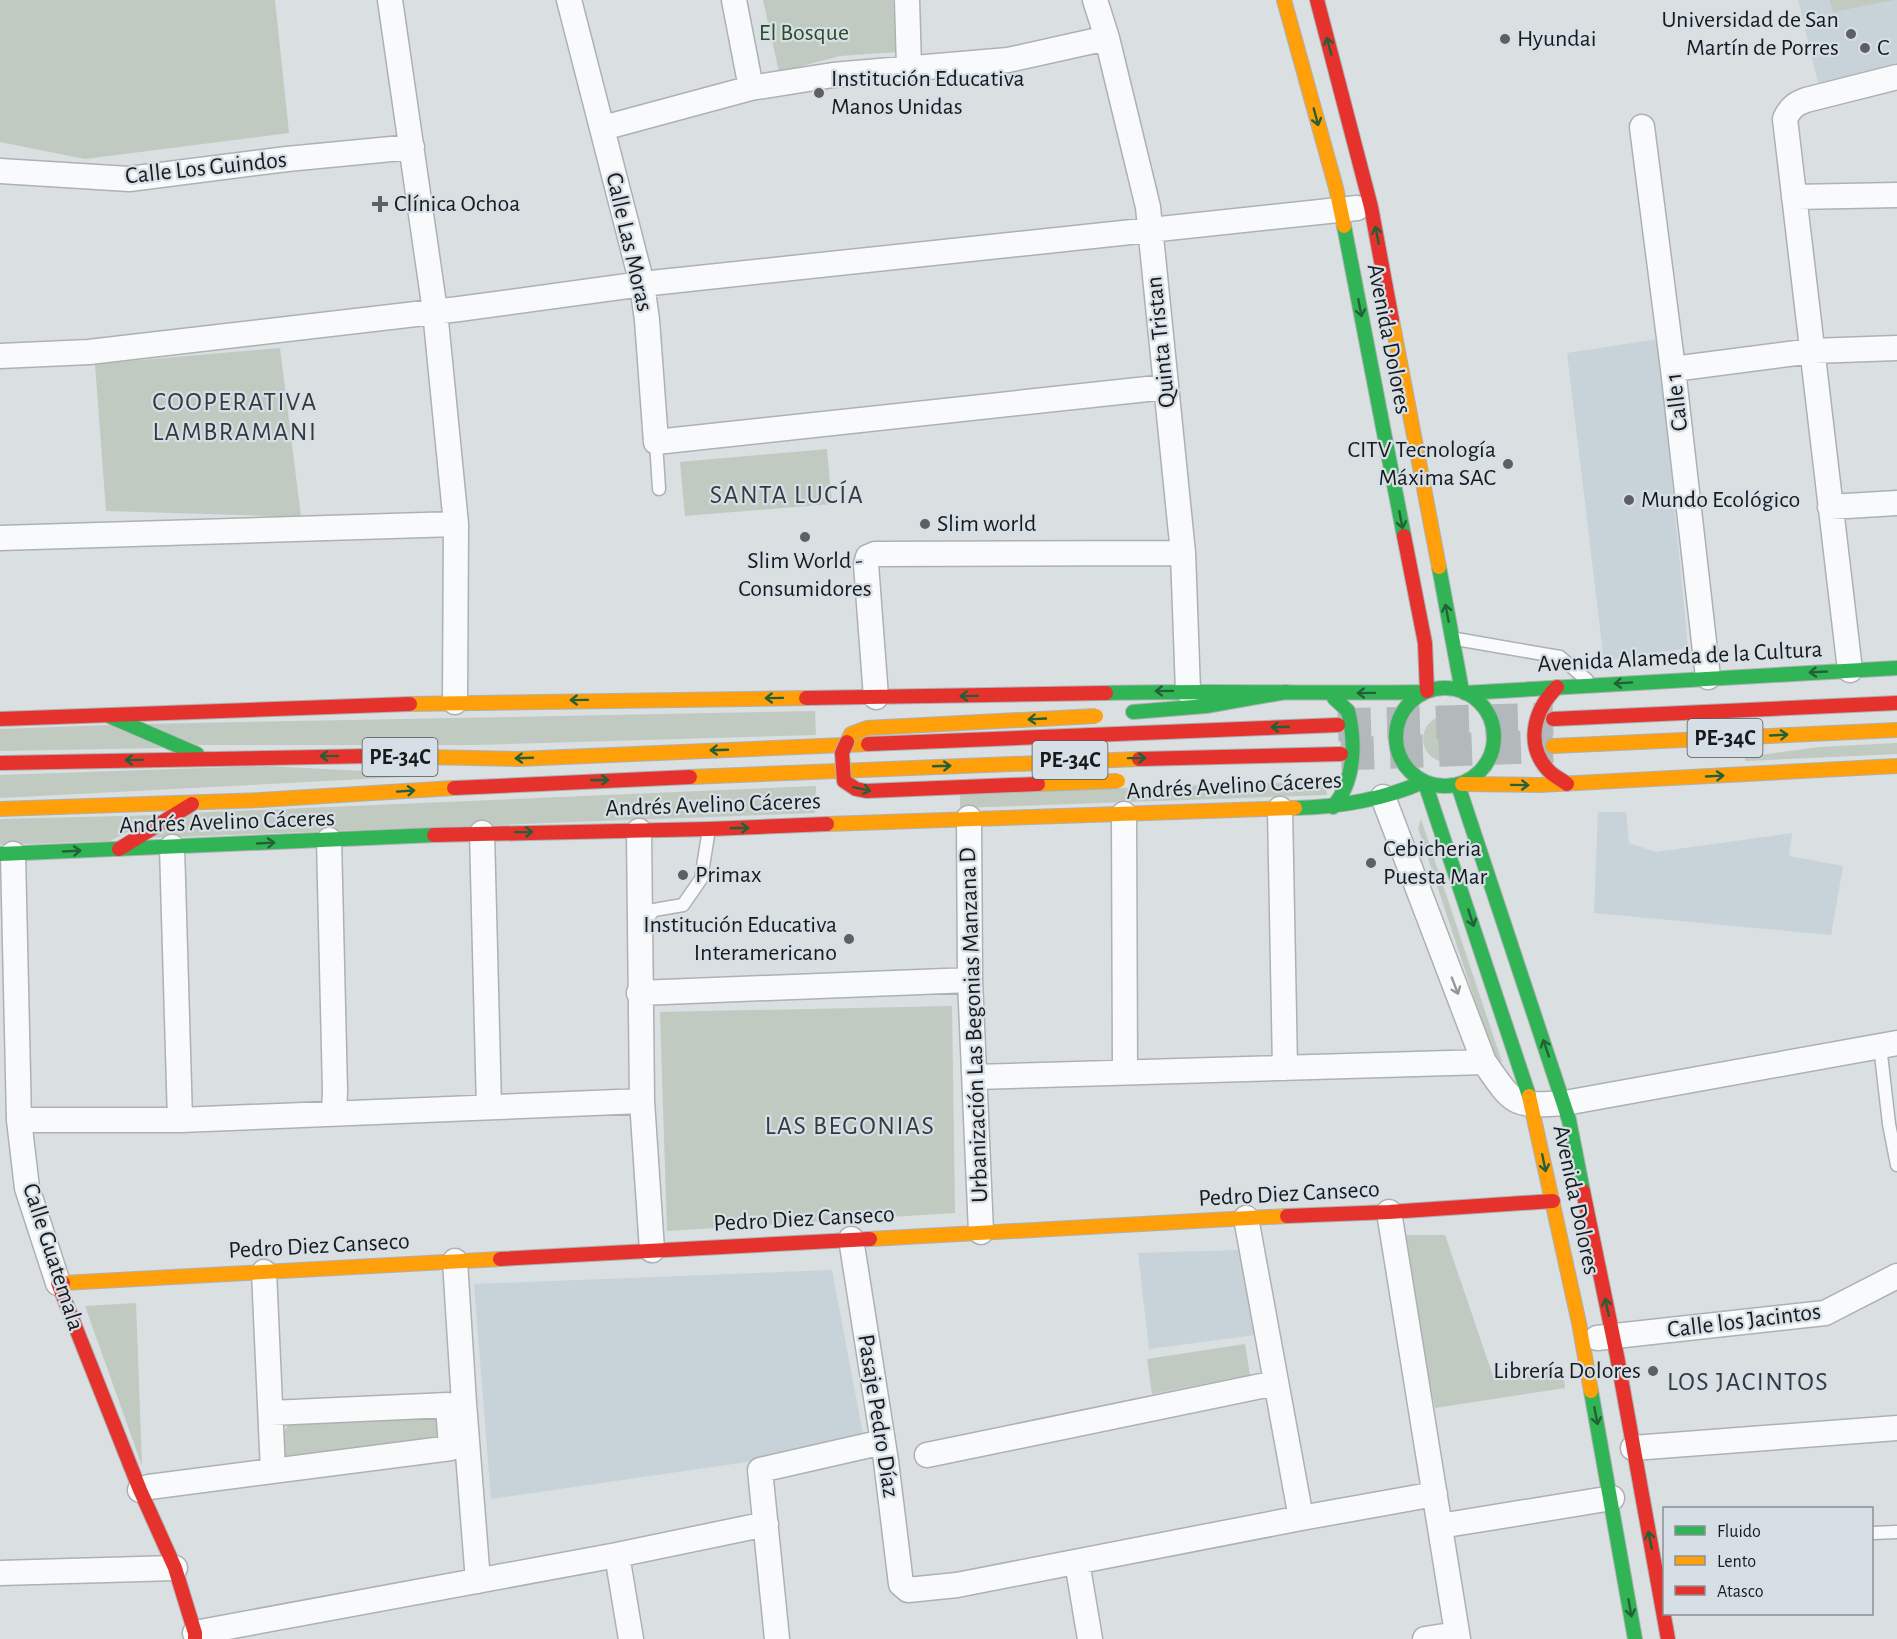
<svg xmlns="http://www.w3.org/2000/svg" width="1897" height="1639" viewBox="0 0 1897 1639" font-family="'Alegreya Sans',sans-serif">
	<rect width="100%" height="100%" fill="#dadfe2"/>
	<path fill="#c8d2d9" d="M1798,0H1897V67L1819,87Z
		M1658,339L1688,648L1604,661L1567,353Z
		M1598,812H1626L1629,843L1656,852L1792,833L1789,856L1843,866L1831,935L1594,913Z
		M1238,1250L1255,1335L1149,1349L1138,1253Z
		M832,1270L865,1445L491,1499L474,1284Z"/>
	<path fill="#c0cac1" d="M0,0H275L289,133L85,159L0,142Z
		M763,0H893L897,52L840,56L779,72Z
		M1830,0H1894L1833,12Z
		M280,348L301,517L106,511L95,364Z
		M827,449L832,504L685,516L680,462Z
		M815,711L816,735L474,745H197L144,724Z
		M1423 739a23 23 0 1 1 46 0a23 23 0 1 1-46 0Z
		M111,725L163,748L0,751V729Z
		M1897,743V754L1745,761V757L1819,747Z
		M267,766L441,775L0,798V775Z
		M1326,782L1327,795L960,808V794L1224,784Z
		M816,786L815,813L148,838L188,813Z
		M161,815L110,841L0,845V819Z
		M1421,819L1502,1062L1495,1061L1418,828Z
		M952,1006L955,1213L667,1231L660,1012Z
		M1398,1235H1445L1493,1376L1563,1370L1565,1388L1435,1408Z
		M136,1303L142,1466L85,1306Z
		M1245,1344L1250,1375L1152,1394L1147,1359Z
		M442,1415L445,1442L283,1458V1433L290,1422Z"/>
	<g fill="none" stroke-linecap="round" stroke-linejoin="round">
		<path stroke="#b3b8bb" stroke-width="33" stroke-dasharray="33 16" stroke-linecap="butt" d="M1338,725L1553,719
			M1341,754L1553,746"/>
		<defs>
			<path id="lane" d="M656,442L659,489
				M1456,639L1560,657L1587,680
				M642,924L654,910L683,905L701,879L709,829
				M1880,1046L1889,1124L1897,1165
				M1872,1533L1897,1532"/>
			<path id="street" d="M390,0L435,311L456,524L455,702
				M569,0L642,284L647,320L656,442L1166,387
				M734,0L751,88
				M907,0L909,67
				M1095,0L1107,38L1148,207L1183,553L1188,691
				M1642,127L1673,369L1708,677
				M603,128L751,88L833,75L1008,60L1107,38
				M0,171L129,179L287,159L412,147
				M1794,197L1897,195
				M0,356L89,352L459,309L642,284L1357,208
				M1673,369L1812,351L1897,348
				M1830,507L1897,503
				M0,538L456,524
				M1850,670L1785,119C1790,108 1795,104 1806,100L1897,77
				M876,697L866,564L868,557L875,554L1183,553
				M1383,797L1484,1062C1514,1104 1511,1107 1565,1103L1897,1043
				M1280,809L1285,1068
				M1124,814L1125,1072
				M969,818L970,980L981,1232
				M639,831L642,1101L652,1250
				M482,833L489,1107
				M329,840L335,1091L334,1113
				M172,847L180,1120
				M13,854L19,1120L27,1188L58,1283
				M639,993L970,980
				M975,1077L1484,1062
				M19,1120H180L642,1101
				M1389,1212L1458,1639
				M1246,1218L1301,1518
				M851,1239L886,1461L901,1584L908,1590L957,1585L1301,1518L1435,1494
				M455,1261L464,1403L478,1581
				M264,1272L273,1471
				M1597,1338L1825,1313L1897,1276
				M1633,1448L1897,1428
				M927,1455L1276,1383
				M140,1490L149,1487L451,1448L448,1405L271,1413
				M1440,1526L1612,1498
				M617,1555L631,1639
				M1077,1562L1090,1639
				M0,1573L175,1568
				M195,1633L617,1555L766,1524
				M777,1639L760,1470L883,1442
				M1425,1639L1457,1634"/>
			<path id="fast" d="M1344,226L1404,536
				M1439,567L1462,691
				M1396 737a49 49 0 1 1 98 0a49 49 0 1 1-98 0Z
				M1106,693C1212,690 1318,694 1424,692
				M1465,693L1897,668
				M1133,712L1206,706L1286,692
				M109,716L197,754
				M1425,783L1529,1096
				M1458,785L1569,1120L1583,1191
				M1333,807C1355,781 1356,743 1348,711L1334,698
				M1295,808C1339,807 1382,800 1423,782
				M0,854L434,835
				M1591,1391L1635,1639"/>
			<path id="slow" d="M1284,0L1336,188L1344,226
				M1392,320L1439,567
				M410,704L806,698
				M1553,746L1897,730
				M371,756L517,759L868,744
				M690,777L1139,759
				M1462,784L1539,785L1897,766
				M0,809L260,800L454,788
				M827,824L1295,808
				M1529,1096L1579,1323L1591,1391
				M870,1239L1287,1216
				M63,1283L500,1259"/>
			<path id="jam" d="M1317,0L1371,207L1392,320
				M1404,536L1425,643L1427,691
				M1557,687C1533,711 1524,747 1551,773C1556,777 1562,780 1567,784
				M806,698L1106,693
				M0,719L410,704
				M1553,719L1897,703
				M868,744L1338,725
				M1139,759L1341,754
				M0,763L371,756
				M454,788L690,777
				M434,835L709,829L827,824
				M119,849L192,804
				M1583,1191L1617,1356L1668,1639
				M1287,1216L1389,1212L1553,1201
				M500,1259L870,1239
				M63,1283H58L140,1490L175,1568L195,1633V1639"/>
		</defs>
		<use href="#lane" stroke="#adb1b3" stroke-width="15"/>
		<use href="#street" stroke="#adb1b3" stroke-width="27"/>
		<use href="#fast" stroke="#adb1b3" stroke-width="16"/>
		<use href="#slow" stroke="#adb1b3" stroke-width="16"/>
		<use href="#jam" stroke="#adb1b3" stroke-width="16"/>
		<use href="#lane" stroke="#f9fafb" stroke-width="12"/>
		<use href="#street" stroke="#f9fafb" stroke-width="24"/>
		<use href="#fast" stroke="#30b455" stroke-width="14"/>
		<use href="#slow" stroke="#ff9f0a" stroke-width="14"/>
		<use href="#jam" stroke="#e5322d" stroke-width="14"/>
		<defs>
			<path id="slow-bridge" d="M847,742L851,734L867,728L1096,716
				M1038,784L1118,781"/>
			<path id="jam-bridge" d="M847,742L842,753L844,781L856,789L866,791L1038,784"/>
		</defs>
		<use href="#slow-bridge" stroke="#adb1b3" stroke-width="16" stroke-linecap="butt"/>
		<use href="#jam-bridge" stroke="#adb1b3" stroke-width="16" stroke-linecap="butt"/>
		<use href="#slow-bridge" stroke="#ff9f0a" stroke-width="14"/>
		<use href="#jam-bridge" stroke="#e5322d" stroke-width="14"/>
	</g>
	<defs><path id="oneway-shaft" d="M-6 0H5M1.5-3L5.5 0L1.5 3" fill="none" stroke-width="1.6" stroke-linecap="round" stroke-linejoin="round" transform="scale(1.5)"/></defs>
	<g stroke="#236036">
		<use href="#oneway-shaft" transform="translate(1329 46) rotate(-105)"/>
		<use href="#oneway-shaft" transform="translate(1316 117) rotate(75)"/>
		<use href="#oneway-shaft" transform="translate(1377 235) rotate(-101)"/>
		<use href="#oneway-shaft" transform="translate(1360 308) rotate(79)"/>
		<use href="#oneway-shaft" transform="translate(1401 520) rotate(79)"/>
		<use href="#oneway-shaft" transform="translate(1447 613) rotate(-101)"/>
		<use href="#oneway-shaft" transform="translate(1818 672) rotate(177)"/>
		<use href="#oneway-shaft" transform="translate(1623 683) rotate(176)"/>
		<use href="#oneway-shaft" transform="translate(1164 691) rotate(179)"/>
		<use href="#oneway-shaft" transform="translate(1366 693) rotate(179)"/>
		<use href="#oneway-shaft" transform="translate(969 696) rotate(179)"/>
		<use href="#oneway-shaft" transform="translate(774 698) rotate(179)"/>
		<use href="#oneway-shaft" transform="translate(579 700) rotate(179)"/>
		<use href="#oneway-shaft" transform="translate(1037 719) rotate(177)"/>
		<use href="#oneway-shaft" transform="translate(1280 727) rotate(178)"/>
		<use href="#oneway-shaft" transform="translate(1779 735) rotate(-3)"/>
		<use href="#oneway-shaft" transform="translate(719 750) rotate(178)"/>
		<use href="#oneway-shaft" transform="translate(329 756) rotate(179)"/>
		<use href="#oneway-shaft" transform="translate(524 758) rotate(178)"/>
		<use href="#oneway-shaft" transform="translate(1137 758) rotate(-1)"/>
		<use href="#oneway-shaft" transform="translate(134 760) rotate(179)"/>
		<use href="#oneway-shaft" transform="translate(942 766) rotate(-2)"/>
		<use href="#oneway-shaft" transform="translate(1715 776) rotate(-3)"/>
		<use href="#oneway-shaft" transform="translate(600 780) rotate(-2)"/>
		<use href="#oneway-shaft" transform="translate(1520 785) rotate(1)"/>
		<use href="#oneway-shaft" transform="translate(862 789) rotate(12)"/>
		<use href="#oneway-shaft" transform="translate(406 791) rotate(-4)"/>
		<use href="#oneway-shaft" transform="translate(740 828) rotate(-2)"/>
		<use href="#oneway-shaft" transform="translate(524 832) rotate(-1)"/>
		<use href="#oneway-shaft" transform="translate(266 843) rotate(-3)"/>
		<use href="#oneway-shaft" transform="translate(72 851) rotate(-3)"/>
		<use href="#oneway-shaft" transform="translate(1471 918) rotate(72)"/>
		<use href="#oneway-shaft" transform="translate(1546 1048) rotate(-109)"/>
		<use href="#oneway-shaft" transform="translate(1544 1163) rotate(78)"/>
		<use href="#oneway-shaft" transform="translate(1607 1307) rotate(-102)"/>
		<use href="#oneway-shaft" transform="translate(1596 1416) rotate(79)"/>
		<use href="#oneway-shaft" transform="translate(1650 1540) rotate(-101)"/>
		<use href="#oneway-shaft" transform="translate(1630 1608) rotate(80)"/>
	</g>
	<use stroke="#949697" href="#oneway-shaft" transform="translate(1455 986) rotate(69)"/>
	<g fill="#5c6062" stroke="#d7dfe6" stroke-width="2">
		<circle cx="1851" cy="34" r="6"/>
		<circle cx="1505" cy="39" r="6"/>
		<circle cx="1865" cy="48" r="6"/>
		<circle cx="819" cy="93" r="6"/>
		<path d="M377 195h6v6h6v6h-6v6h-6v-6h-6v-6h6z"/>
		<circle cx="1508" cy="464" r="6"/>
		<circle cx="1629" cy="500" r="6"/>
		<circle cx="925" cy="524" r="6"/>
		<circle cx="805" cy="537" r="6"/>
		<circle cx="1371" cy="863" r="6"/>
		<circle cx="683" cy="875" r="6"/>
		<circle cx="849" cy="939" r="6"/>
		<circle cx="1653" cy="1371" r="6"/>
	</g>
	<g text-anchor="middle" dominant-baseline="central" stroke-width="4.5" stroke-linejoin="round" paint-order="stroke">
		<g fill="#d7dfe6" stroke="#515659" stroke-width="1.5">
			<rect x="1687.5" y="719" width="75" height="38" rx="4.5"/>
			<rect x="362.5" y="738" width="75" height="38" rx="4.5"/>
			<rect x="1032.5" y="741" width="75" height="38" rx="4.5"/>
		</g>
		<g font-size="22" font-weight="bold" fill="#181b1d">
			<text x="1725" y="738">PE-34C</text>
			<text x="400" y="757">PE-34C</text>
			<text x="1070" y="760">PE-34C</text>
		</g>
		<g font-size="24" fill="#181b1d" stroke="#d7dfe6" text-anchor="start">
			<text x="1839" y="20" text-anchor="end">Universidad de San<tspan x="1839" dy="28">Martín de Porres</tspan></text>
			<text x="1517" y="39">Hyundai</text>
			<text x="1877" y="48">C</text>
			<text x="831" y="79">Institución Educativa<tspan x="831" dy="28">Manos Unidas</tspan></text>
			<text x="394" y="204">Clínica Ochoa</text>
			<text x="1496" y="450" text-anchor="end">CITV Tecnología<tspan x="1496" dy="28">Máxima SAC</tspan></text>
			<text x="1641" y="500">Mundo Ecológico</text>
			<text x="937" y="524">Slim world</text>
			<text x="805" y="561" text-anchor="middle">Slim World -<tspan x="805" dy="28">Consumidores</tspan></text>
			<text x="1383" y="849">Cebicheria<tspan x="1383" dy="28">Puesta Mar</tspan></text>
			<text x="695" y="875">Primax</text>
			<text x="837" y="925" text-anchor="end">Institución Educativa<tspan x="837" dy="28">Interamericano</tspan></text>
			<text x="1641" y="1371" text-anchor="end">Librería Dolores</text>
		</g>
		<g font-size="24" fill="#2c4d25" stroke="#d7dfe6">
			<text x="804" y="33">El Bosque</text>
		</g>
		<g font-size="24" fill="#181b1d" stroke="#d7dfe6">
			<text transform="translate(206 168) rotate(-6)">Calle Los Guindos</text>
			<text transform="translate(629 242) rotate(77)">Calle Las Moras</text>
			<text transform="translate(1389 339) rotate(79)">Avenida Dolores</text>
			<text transform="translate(1161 342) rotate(-96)">Quinta Tristan</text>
			<text transform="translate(1677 402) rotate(-97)">Calle 1</text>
			<text transform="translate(1680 657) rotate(-3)">Avenida Alameda de la Cultura</text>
			<text transform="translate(1234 786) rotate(-3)">Andrés Avelino Cáceres</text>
			<text transform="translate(713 805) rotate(-2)">Andrés Avelino Cáceres</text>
			<text transform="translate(227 822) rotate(-2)">Andrés Avelino Cáceres</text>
			<text transform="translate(974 1025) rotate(-92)">Urbanización Las Begonias Manzana D</text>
			<text transform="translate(1289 1194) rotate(-3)">Pedro Diez Canseco</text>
			<text transform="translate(1576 1200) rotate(78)">Avenida Dolores</text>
			<text transform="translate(804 1219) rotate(-3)">Pedro Diez Canseco</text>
			<text transform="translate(319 1246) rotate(-3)">Pedro Diez Canseco</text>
			<text transform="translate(53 1257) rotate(72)">Calle Guatemala</text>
			<text transform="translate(1744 1321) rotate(-7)">Calle los Jacintos</text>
			<text transform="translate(878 1416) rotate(81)">Pasaje Pedro Díaz</text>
		</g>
		<g font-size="26" letter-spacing="1.5" fill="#343a3f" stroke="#d7dfe6">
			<text x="235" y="402">COOPERATIVA<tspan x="235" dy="30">LAMBRAMANI</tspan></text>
			<text x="787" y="495">SANTA LUCÍA</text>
			<text x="850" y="1126">LAS BEGONIAS</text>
			<text x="1748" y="1382">LOS JACINTOS</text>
		</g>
	</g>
	<rect x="1663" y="1507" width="210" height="108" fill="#d7dfe6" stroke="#8b9196" stroke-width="1.5"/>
	<rect x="1675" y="1526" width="30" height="9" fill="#30b455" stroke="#8b9196" stroke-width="1.5"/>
	<text x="1717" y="1537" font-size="18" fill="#181b1d">Fluido</text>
	<rect x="1675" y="1556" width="30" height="9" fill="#ff9f0a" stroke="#8b9196" stroke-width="1.5"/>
	<text x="1717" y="1567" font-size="18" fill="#181b1d">Lento</text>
	<rect x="1675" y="1586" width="30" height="9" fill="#e5322d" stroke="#8b9196" stroke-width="1.5"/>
	<text x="1717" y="1597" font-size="18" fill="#181b1d">Atasco</text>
</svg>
